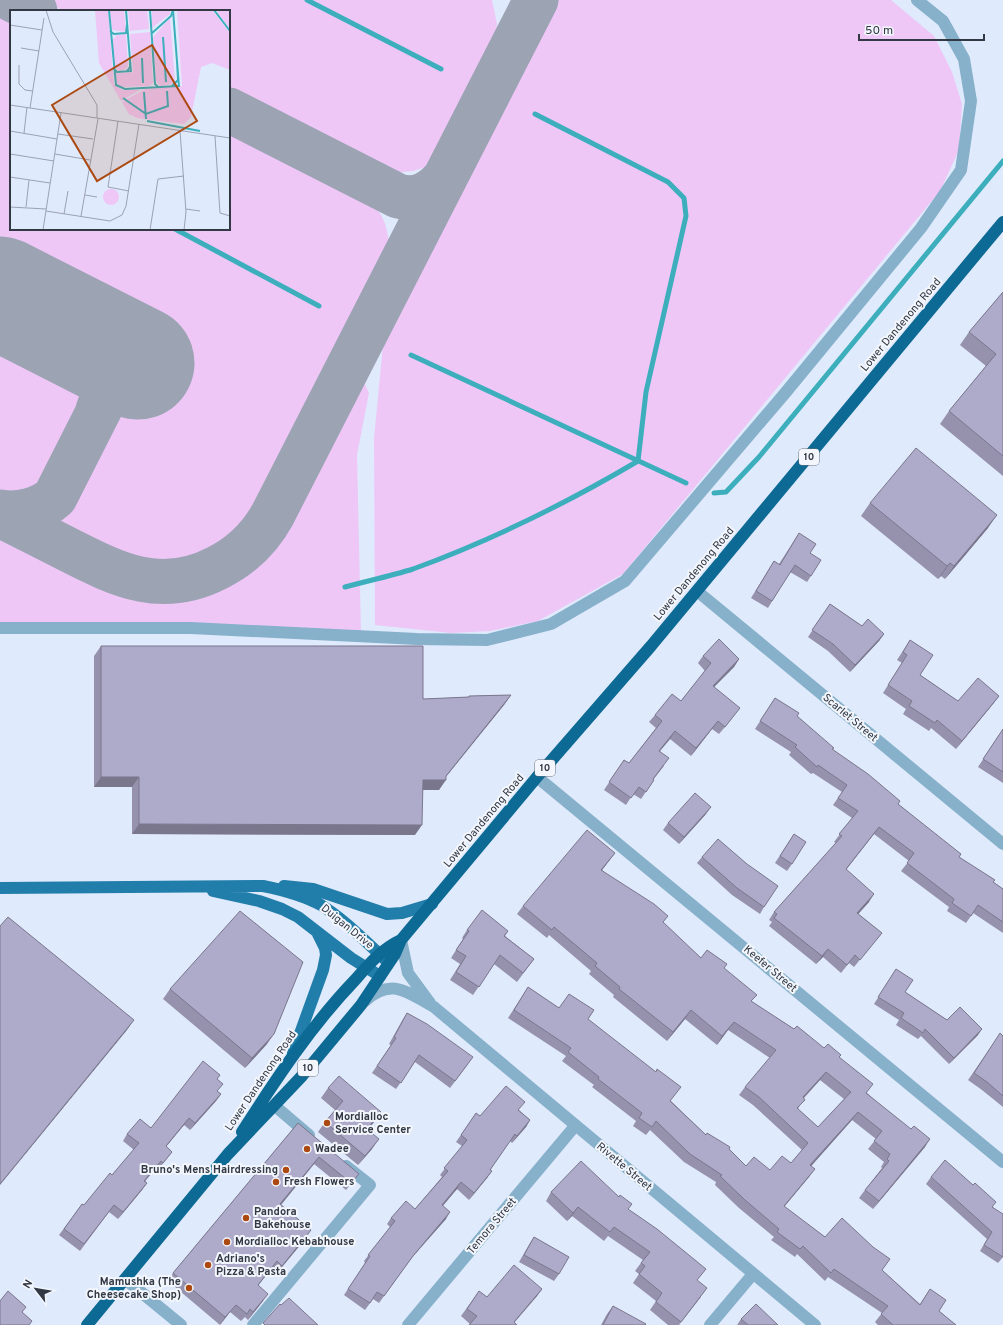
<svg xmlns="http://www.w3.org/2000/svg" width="1003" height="1325" viewBox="0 0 1003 1325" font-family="Overpass,sans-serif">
	<rect width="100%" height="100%" fill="#e0eafd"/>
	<path fill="#eec7f7" d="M43,0H492L497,24L495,37L476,91L441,155L429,166L413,171L393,173L371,168L229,95V11H64Z
		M552,0H891L934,36L952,72L962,104L959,150L940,191L623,574L538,621L490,631L451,633L375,625L374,438L385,324Z
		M0,8L11,13V229H229V125L360,192C386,211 394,237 385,267L260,507C231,551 180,578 127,561C102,553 79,540 55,528L149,343L0,267Z
		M0,320C29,335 64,348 79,379C92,405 65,468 43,484C31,493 15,498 0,497Z
		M363,380L369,393L357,455L361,632L112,623L0,622V530C37,549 75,572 114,586C165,604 228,592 264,550C284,527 297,499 311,473C329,442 346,411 363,380Z"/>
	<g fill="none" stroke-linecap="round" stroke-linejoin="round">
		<path stroke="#3caebc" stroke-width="5" d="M307,0L441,69
			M175,229L319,306
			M411,355L686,483
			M714,493L726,492L759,457L1003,161
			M345,587C367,581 391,576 413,569C492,540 567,503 638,461L646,392L686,216L684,198L668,182L535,114"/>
		<path stroke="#9ca4b4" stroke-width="45" d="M13,0L35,11
			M229,110L398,196C418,202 433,192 445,178
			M1,294C46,318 124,344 98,410
			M0,512C18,515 41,510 55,497L126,357
			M0,515C24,527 47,539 71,551C120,576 163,596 217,568C241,556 260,538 273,514L536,0"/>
		<path stroke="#9ca4b4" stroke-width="113" d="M0,293L138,363"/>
		<path stroke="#87b1ca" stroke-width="12" d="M697,591L1003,844
			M0,628H191L417,639L487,640L551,624L625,581L786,392L921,228L961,170L971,101L964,59L943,21L917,0
			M537,777L1003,1162
			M401,940L408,973L430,1003
			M365,1001C391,977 407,992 434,1007L815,1325
			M275,1106L309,1135
			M125,1279L181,1325
			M253,1325L370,1185L346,1166
			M408,1325L575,1126
			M710,1325L753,1274"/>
		<path stroke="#217eab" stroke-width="12" d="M284,886L313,889L387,914L402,913L432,904
			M0,888L263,886C283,890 303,895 321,905C345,920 366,942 387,961
			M213,891L259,901L282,909L298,917L351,958L380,976
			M293,1053L323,970L326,955L325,948L318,934"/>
		<path stroke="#0d6a94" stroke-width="12" d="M242,1132C276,1079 311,1026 355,980C369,964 382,949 401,940
			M87,1325L228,1154L302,1076L361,1005L395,954L401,940L537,777L651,646L1003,222"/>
	</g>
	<path fill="#9692ae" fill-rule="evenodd" d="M1003,292V476L940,424L949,411L986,366L960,345L969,332Z
		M870,503L988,528L945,579L941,576L938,579L861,516Z
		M799,533L810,553L811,576L807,582L790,572L768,608L751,598L774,561L779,564Z
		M830,604L862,626L884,634L879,641L850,672L828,651L808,637Z
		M910,640L920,675L958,701L999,696L993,704L956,749L931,728L929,731L903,714L906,709L883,693L902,663L897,660Z
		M101,646L423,699L468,697L469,696L511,695L504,705L446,777L439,790H423L415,835L132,834V787H94V656Z
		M703,656L739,659L734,667L714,687L734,715L719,734L712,729L691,756L670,739L660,751L664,766L653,780H654L641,799L633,794L626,805L604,790L624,760L629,763L656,728L649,722L655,715L681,701L705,671L698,663Z
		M775,698L797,716L832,750L898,804L959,857L1003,889V933L973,913L966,923L947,911L949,907L901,871L909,861L874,834L846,870L869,902L858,914L882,933L876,940L854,967L849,963L841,973L823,957L816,964L769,926L772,922L769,920L774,912L836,843L834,842L852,818L833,805L842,792L813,773L811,774L789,755L791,752L755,729Z
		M1003,729V783L978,767Z
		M706,814L679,844L663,830L668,823Z
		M794,834L792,864L787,871L775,863Z
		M615,853L602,870L663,923L701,958L724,968L752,1002L794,1029L824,1048L839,1057L867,1093L925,1147L873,1209L859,1198L865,1190L882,1168L881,1167L884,1162L868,1149L876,1139L852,1120L811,1166L809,1177L784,1207L825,1237L882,1270L920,1304L930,1289L939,1311L956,1325H878L875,1322L882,1313L828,1277L825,1281L797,1254L795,1257L771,1240L774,1237L739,1208L715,1185L716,1182L684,1162L650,1130L646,1135L633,1126L636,1121L592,1087L594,1085L562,1061L566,1056L508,1018L528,987L559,1008L588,1019L671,1101L706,1135L729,1149L746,1166L770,1170L791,1163L802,1150L753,1105L739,1095L745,1087L770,1058L728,1030L717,1045L685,1019L667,1041L613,997L614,995L589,974L591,971L549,935L547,938L517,914L523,906ZM820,1080L844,1099L818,1127L798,1109L804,1098Z
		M702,857L764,907L760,914L732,895L697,863Z
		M467,930L508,931L505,936L534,959L517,982L494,964L473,995L450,980L460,964L451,958L463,939L462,938Z
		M896,969L905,992L947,1020L978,1035L949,1064L921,1036L918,1039L896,1025L899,1020L874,1004Z
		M170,989L267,1044L245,1068L163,999Z
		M407,1013L468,1064L450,1088L415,1062L396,1089L372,1073L391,1045L389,1044L403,1019Z
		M1003,1036V1107L982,1090L968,1080L995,1041Z
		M217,1079L218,1092L221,1094L216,1101L190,1130L184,1125L166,1146L172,1152L158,1170L156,1168L145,1181L147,1183L142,1190L118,1219L109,1212L80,1251L59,1235L82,1204L84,1205L112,1175L134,1150L123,1141L127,1134L151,1128Z
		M328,1088L381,1112L374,1122L368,1130L372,1149L358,1165L318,1132L325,1122L335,1110L321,1098Z
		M519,1110L530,1120L526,1127L512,1143L510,1141L490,1170L492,1171L487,1178L469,1200L457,1189L443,1206L446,1219L408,1262L379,1303L373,1299L365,1310L344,1295L365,1263L364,1261L390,1227L387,1224L391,1218L415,1209L442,1177L440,1175L462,1146L456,1142L476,1113L480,1116Z
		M298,1123L359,1174L346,1190L314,1164L281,1205L306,1238L277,1273L272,1268L258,1285L263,1301L248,1320L245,1317L241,1321L230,1312L220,1325L168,1281L173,1273Z
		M931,1177L993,1207L1003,1257L998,1263L980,1251L987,1239L926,1184Z
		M551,1192L628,1210L697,1281L701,1297L679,1325H668L650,1310L656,1301L633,1283L639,1274L635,1271L643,1260L608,1236L604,1241L572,1216L567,1221L546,1201Z
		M534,1237L559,1274L554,1281L519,1262L530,1243Z
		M542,1289L537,1296L514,1323L470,1324L461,1316L479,1291L487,1297Z
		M613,1306L645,1325H601L607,1314Z
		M741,1319L778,1325H737Z"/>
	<path fill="#7a778d" d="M997,515L988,528L945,579L954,566Z
		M950,563L941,576L938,579L947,566Z
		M884,634L879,641L850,672L855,665Z
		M739,659L734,667L707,694L713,686Z
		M511,695L504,705L443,780H446L439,790H416L423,780L446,776Z
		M999,696L993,704L956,749L962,741Z
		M740,708L734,715L719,734L725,727Z
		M718,721L712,729L691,756L696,748Z
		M675,731L670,739L654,758L659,751Z
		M101,777H139L132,787H94Z
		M711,807L706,814L679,844L684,837Z
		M139,824L422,825L415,835L132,834Z
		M879,827L874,834L840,877L846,869Z
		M615,853L609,861L596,878L601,870Z
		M874,894L869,902L852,921L857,913Z
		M828,949L823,957L816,964L822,956Z
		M691,1010L685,1019L667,1041L673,1032Z
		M134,1020L127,1030L0,1185V1184Z
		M734,1022L728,1030L717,1045L722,1036Z
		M982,1029L978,1035L949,1064L954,1058Z
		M274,1034L267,1044L245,1068L252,1058Z
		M826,1072L820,1080L797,1105L803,1097Z
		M221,1094L216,1101L190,1130L195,1123Z
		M381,1112L374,1122L360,1139L367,1129Z
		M858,1112L852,1120L805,1173L810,1165Z
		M189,1118L184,1125L161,1153L166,1146Z
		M530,1120L526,1127L512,1143L517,1136Z
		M379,1139L372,1149L358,1165L365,1156Z
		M930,1139L925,1147L873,1209L879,1201Z
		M319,1157L314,1164L275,1212L280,1204Z
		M161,1161L156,1168L140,1187L144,1181Z
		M815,1169L809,1177L778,1214L784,1206Z
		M492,1171L487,1178L469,1200L474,1193Z
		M461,1182L457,1189L437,1212L442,1205Z
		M147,1183L142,1190L118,1219L123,1212Z
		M578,1207L572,1216L567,1221L573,1213Z
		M450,1212L446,1219L408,1262L379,1303L413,1256Z
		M311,1230L306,1238L277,1273L282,1266Z
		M277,1261L272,1268L253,1292L258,1285Z
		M542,1289L537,1296L512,1325Z
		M268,1294L263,1301L248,1320L253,1312Z
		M236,1305L230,1312L220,1325L225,1317Z"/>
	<path fill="#aeaaca" stroke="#7a778d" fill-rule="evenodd" d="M1003,292V456L949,411L996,354L969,332Z
		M916,448L997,515L954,566L950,563L947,566L870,503Z
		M799,533L816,544L810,553L821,560L811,576L795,565L772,601L756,591L774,561L780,565Z
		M830,604L862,626L868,619L884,634L855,665L833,644L812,630Z
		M719,639L739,659L713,686L740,708L725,727L718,721L696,748L675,731L659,751L669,758L653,779L654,780L646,792L639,787L631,798L609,782L624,760L629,763L662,721L655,715L672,694L681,701L711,663L703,656Z
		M910,640L933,655L920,675L958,701L978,678L999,696L962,741L937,720L935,723L909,706L912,701L888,685L907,655L903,652Z
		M101,646H423V699L469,697V696L511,695L446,776V780H423L422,825L139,824V777H101Z
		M775,698L799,713L797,716L834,748L832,749L868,774L900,801L898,804L961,854L959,857L995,880L993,882L1003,889V922L978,905L971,916L952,903L954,899L907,863L914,853L879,827L846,869L874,894L857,913L882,933L860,960L855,955L847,965L828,949L822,956L774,918L777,914L774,912L842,836L839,834L858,811L838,798L847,785L818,765L817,767L795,747L797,745L760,721Z
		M1003,729V772L983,759Z
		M695,793L711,807L684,837L668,823Z
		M587,830L615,853L601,870L654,904L668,916L663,922L701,958L707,950L727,964L724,968L757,995L751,1001L794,1029L797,1026L824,1048L828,1044L841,1055L839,1057L873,1084L866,1093L911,1129L914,1126L930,1139L879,1201L865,1190L889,1161L887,1159L890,1154L874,1141L882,1131L858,1112L810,1165L815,1169L784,1206L825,1237L842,1218L873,1247L890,1259L882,1270L920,1305L930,1289L946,1300L939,1311L956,1325H893L881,1314L888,1306L834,1269L831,1273L803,1246L800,1249L777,1232L779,1229L745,1200L720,1176L722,1175L690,1154L656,1121L652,1127L639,1118L642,1113L598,1079L599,1077L568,1052L571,1048L514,1010L528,987L559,1008L569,994L594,1010L588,1019L656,1072L657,1069L681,1087L670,1101L706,1135L707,1133L730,1147L729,1149L746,1166L754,1157L770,1170L782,1156L791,1163L808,1143L759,1097L745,1087L776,1050L734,1022L722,1036L691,1010L673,1032L619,989L620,987L595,966L597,963L554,927L552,930L523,906ZM826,1072L851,1092L818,1127L797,1108L805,1100L803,1097Z
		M794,834L806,842L792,864L780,856Z
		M718,839L747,864L778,886L764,907L737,888L702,857Z
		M482,910L508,931L504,936L534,959L523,973L500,955L479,987L456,972L466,956L456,950L469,931L467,930Z
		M240,911L303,962L274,1034L252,1058L170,989Z
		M8,917L134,1020L0,1184V926Z
		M896,969L913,980L905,992L947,1020L960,1007L982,1029L954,1058L925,1029L923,1033L901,1018L904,1013L878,997Z
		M407,1013L427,1024L473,1057L455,1081L419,1055L401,1083L377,1066L396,1038L394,1037Z
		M1000,1033L1003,1036V1096L987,1082L974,1073Z
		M203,1061L220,1075L217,1079L223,1084L217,1091L221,1094L195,1123L189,1118L166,1146L172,1152L163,1163L161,1161L144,1181L147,1183L123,1212L114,1205L84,1244L64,1229L82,1204L84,1205L110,1173L112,1175L139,1143L127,1134L140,1119L151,1128Z
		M339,1076L381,1112L367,1129L379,1139L365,1156L325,1122L343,1101L328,1088Z
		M506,1086L525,1102L518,1110L530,1120L517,1136L515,1134L490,1170L492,1171L474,1193L461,1182L442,1205L450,1212L413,1256L384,1296L377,1292L370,1303L348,1289L370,1256L368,1255L395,1221L391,1218L406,1201L415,1209L448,1171L444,1168L467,1140L461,1135L476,1113L480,1116Z
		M298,1123L359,1174L351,1183L319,1157L280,1204L311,1230L282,1266L277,1261L258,1285L268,1294L253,1312L250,1309L247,1314L236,1305L225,1317L173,1273Z
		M945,1160L973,1185L975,1183L996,1202L992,1207L1003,1214V1257L984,1245L992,1232L931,1177Z
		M581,1161L619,1197L620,1195L632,1204L628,1209L657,1229L706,1269L697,1280L707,1288L681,1322L656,1302L662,1293L639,1274L645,1266L641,1263L650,1252L614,1227L610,1232L578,1207L573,1213L551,1192Z
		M534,1237L569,1257L559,1274L524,1255Z
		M514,1265L542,1289L514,1322L517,1325H469L477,1316L467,1309L479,1291L487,1297Z
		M8,1291L26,1307L22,1312L32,1321L29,1325H0V1301Z
		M289,1298L318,1325H265L263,1323L280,1304L281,1305Z
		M756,1304L778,1325H748L741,1319Z
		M613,1306L646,1324L645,1325H603Z"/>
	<g fill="#ac4911" stroke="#f3f7fd" stroke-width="1.5">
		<circle cx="327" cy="1123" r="4"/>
		<circle cx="307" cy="1149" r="4"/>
		<circle cx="286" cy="1170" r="4"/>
		<circle cx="276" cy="1182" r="4"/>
		<circle cx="246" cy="1218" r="4"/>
		<circle cx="227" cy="1242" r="4"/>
		<circle cx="208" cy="1265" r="4"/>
		<circle cx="189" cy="1288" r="4"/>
	</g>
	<g text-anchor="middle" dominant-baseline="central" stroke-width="4" stroke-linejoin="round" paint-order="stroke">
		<g fill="#f3f7fd" stroke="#6c717c" stroke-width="1">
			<rect x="799" y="449" width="20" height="16" rx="3"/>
			<rect x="535" y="760" width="20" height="16" rx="3"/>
			<rect x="298" y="1060" width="20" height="16" rx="3"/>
		</g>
		<g font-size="10" font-weight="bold" fill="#323844">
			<text x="809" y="457">10</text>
			<text x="545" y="768">10</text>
			<text x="308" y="1068">10</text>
		</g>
		<g font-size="11" fill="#323844" stroke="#f3f7fd">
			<text transform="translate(901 325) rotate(-50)">Lower Dandenong Road</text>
			<text transform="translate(694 574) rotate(-50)">Lower Dandenong Road</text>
			<text transform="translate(850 718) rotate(40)">Scarlet Street</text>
			<text transform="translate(484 821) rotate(-50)">Lower Dandenong Road</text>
			<text transform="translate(347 927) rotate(39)">Duigan Drive</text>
			<text transform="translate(770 969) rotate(40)">Keefer Street</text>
			<text transform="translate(261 1081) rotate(-56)">Lower Dandenong Road</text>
			<text transform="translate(624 1167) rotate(40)">Rivette Street</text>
			<text transform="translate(492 1226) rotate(-50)">Temora Street</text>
		</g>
		<g font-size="11" font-weight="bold" fill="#323844" stroke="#f3f7fd" text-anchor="start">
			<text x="335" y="1117">Mordialloc<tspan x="335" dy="13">Service Center</tspan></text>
			<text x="315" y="1149">Wadee</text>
			<text x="278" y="1170" text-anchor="end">Bruno's Mens Hairdressing</text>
			<text x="284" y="1182">Fresh Flowers</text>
			<text x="254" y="1212">Pandora<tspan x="254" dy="13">Bakehouse</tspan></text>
			<text x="235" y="1242">Mordialloc Kebabhouse</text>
			<text x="216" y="1259">Adriano's<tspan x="216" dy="13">Pizza &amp; Pasta</tspan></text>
			<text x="181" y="1282" text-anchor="end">Mamushka (The<tspan x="181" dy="13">Cheesecake Shop)</tspan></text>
		</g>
	</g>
	<g transform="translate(10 10)">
		<rect width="220" height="220" fill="#e0eafd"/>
		<path d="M85,0H98L104,74L112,80H130L111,91L89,53ZM100,0H114L116,22L102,20ZM118,0H137L139,19L120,21ZM142,0H160V4L142,18ZM167,0H202L220,23V60L202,53L191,57L181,107L174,114L127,108L119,104L112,92L135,79L172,76ZM209,0H220V19L207,2ZM160,8L165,71L161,74L150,76L146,71L143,27ZM140,22L143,73L139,76L110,77L106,72L105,63L123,62L120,24ZM116,24L118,56L116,59L109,61L104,57L102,30L107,25Z" fill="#eec7f7"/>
		<path d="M93 187a8 8 0 1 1 16 0a8 8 0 1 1-16 0Z" fill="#eec7f7"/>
		<path fill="none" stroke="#3caebc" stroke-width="2" d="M99,0L106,75L115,79L168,76M116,0L121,62M140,0L145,74L148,77M163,0L169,77M204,0L220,21M100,21L104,24L116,23L117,14M141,24L161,6L163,0M153,27L156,72M132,48L133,73M103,58L107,62L121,61M117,61L120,57V49M162,76L168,70L167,51M134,82L136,109M113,88L136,104L158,96L157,81M137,111L190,121"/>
		<path fill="none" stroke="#9aa3b3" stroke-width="1" d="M36,0L43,22L87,95V108M0,15L32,20M11,38L29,41M9,55V74L15,80L23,81M0,95L220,128M20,98L34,8M108,111L98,177L119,181M0,121L47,129M170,121L176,202L174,220M14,123L17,97M48,124L83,129M205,126L210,203L220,206M0,144L44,151M45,144L80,150M0,167L40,173M75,185L87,187M0,197L36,199M16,197L19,170M176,199L190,201M36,201L100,211L112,205L116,196L129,114M54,204L58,181M71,206L88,109M33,220L51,103M140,220L148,169L174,166"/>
		<path fill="#ac4911" fill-opacity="0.15" stroke="#ac4911" stroke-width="2" d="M142,35L187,111L87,171L42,95Z"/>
		<rect width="220" height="220" fill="none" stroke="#323844" stroke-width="2"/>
	</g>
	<g transform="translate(36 1289) rotate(301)" stroke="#f3f7fd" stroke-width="3" paint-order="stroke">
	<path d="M0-3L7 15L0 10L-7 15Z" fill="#323844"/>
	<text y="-6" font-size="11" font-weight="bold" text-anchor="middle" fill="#323844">N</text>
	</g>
	<path d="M859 34v6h125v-6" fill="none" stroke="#323844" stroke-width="2"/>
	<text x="865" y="34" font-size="12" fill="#323844" stroke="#f3f7fd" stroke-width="3" paint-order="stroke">50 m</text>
</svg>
